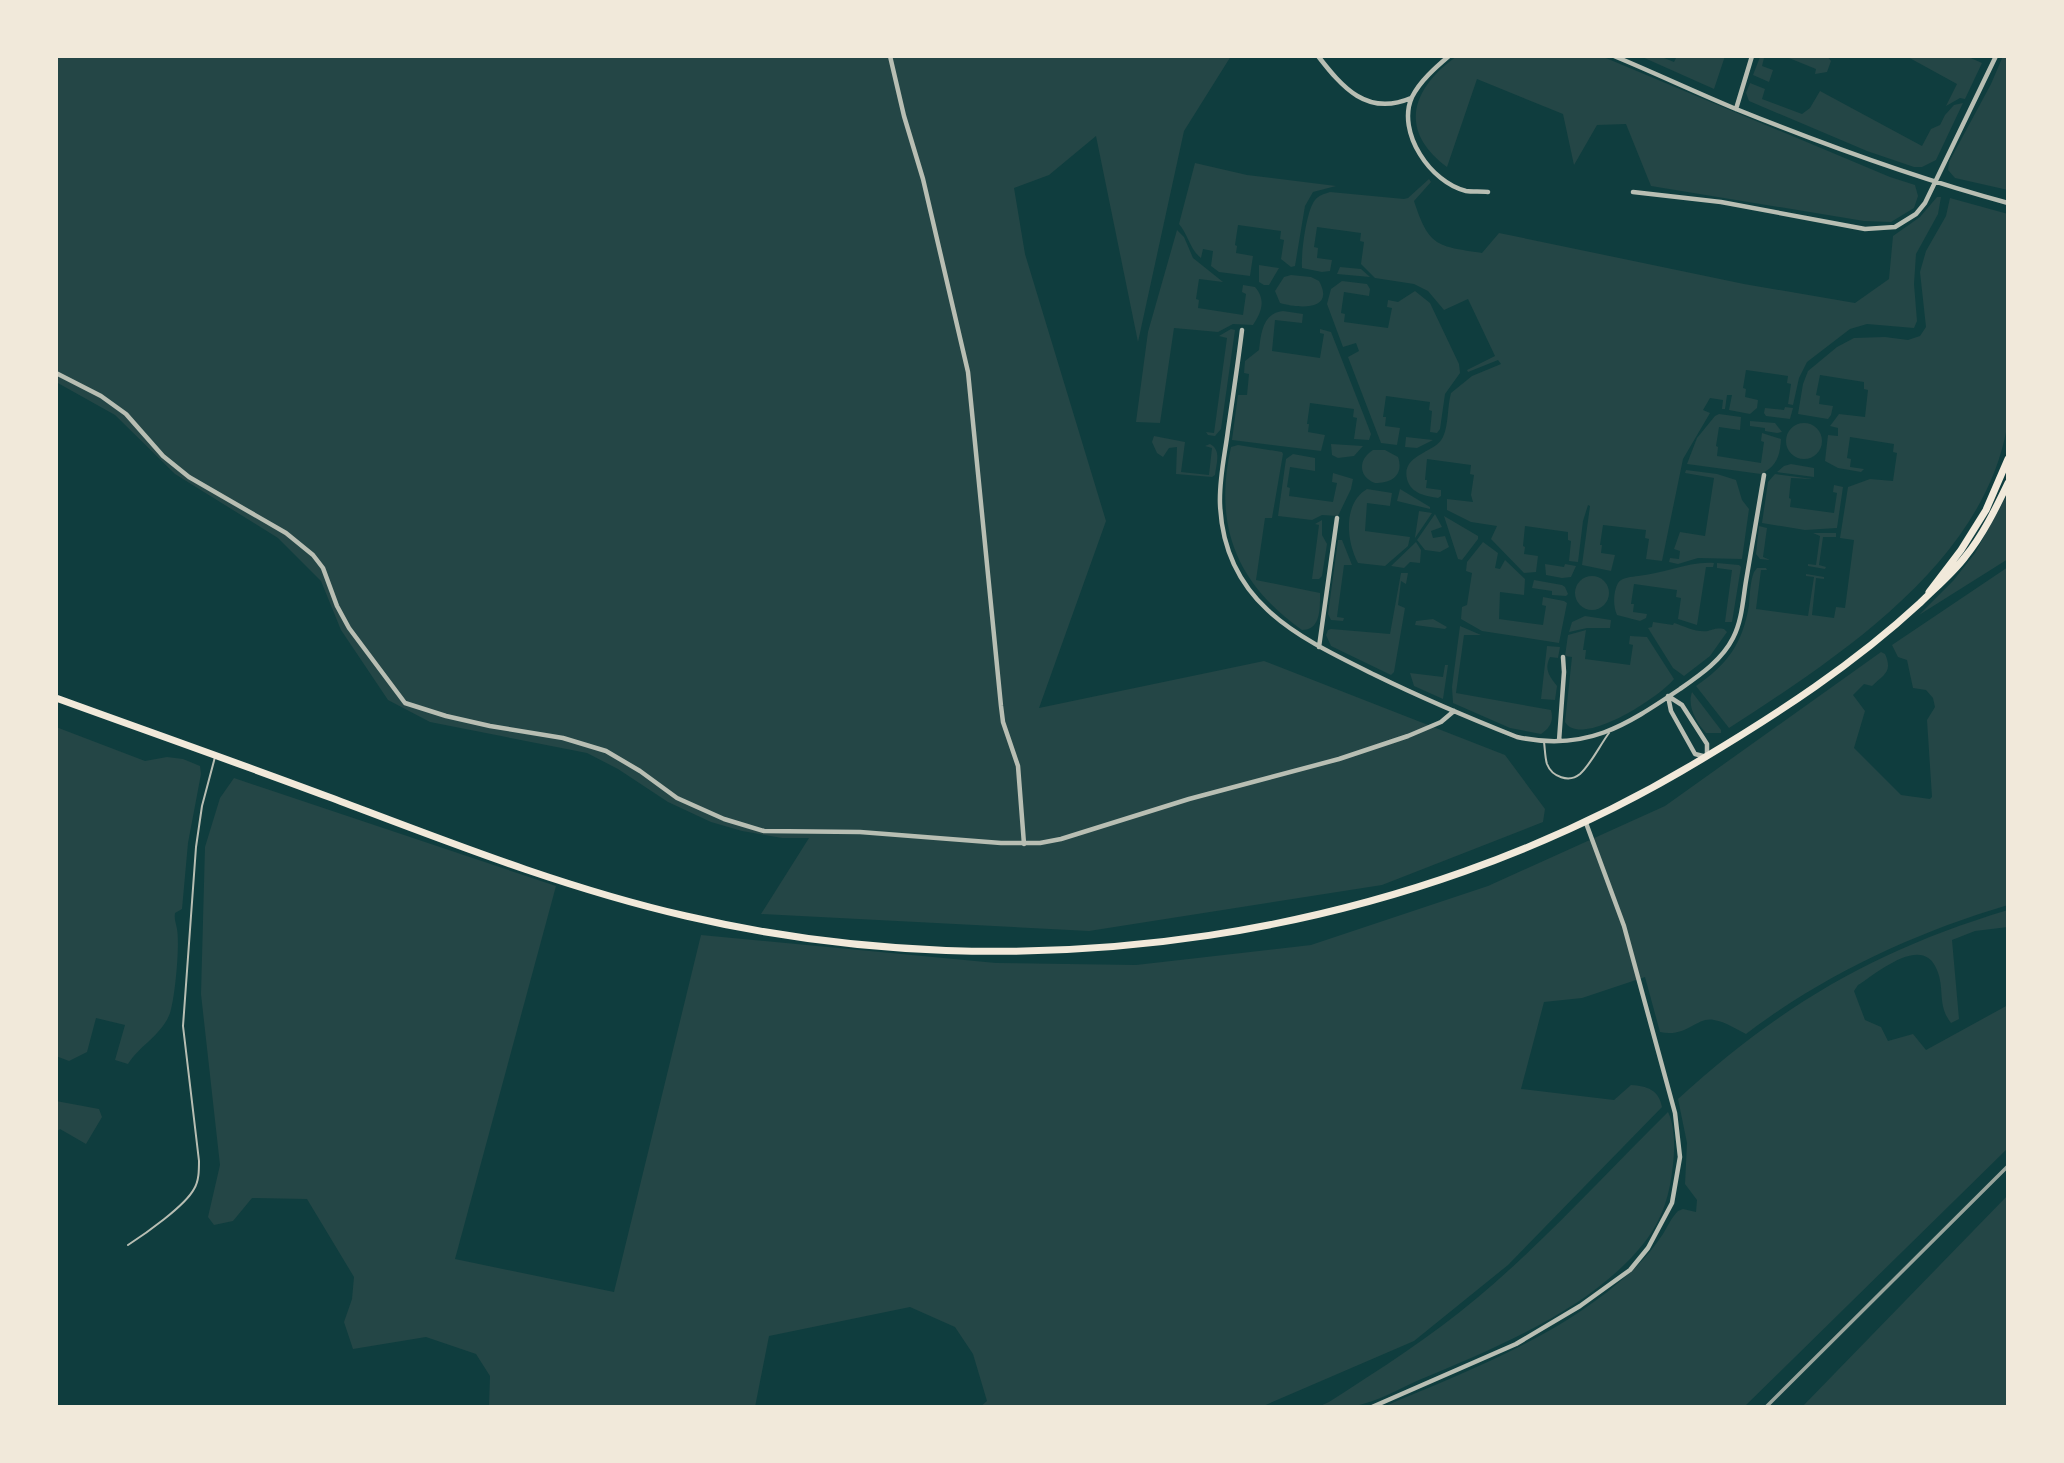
<svg xmlns="http://www.w3.org/2000/svg" width="2064" height="1463" viewBox="0 0 2064 1463" font-family="Helvetica,sans-serif">
	<rect width="100%" height="100%" fill="#0f3d3e"/>
	<path fill="#244646" d="M56,56H1231L1184,131L1138,342L1096,136L1049,175L1014,188L1025,254L1106,521L1039,708L1264,661L1505,755L1545,809L1543,822L1382,885L1089,931L761,914L809,838H782L742,831L711,822L668,802L618,769L587,753L430,722L388,700L341,630L321,581L278,538L175,474L115,415L56,382Z
		M1457,56H1601L1890,177L1915,185L1918,196L1914,208L1891,222L1864,221L1651,186L1626,124L1597,125L1574,165L1563,114L1477,79L1447,167C1397,130 1412,88 1457,56Z
		M1640,56H1659L1674,62L1677,56H1725L1714,89Z
		M1784,56H1827L1831,61L1827,72L1815,74L1816,69Z
		M1906,56H1966L1982,63L1965,99L1960,98L1946,106L1957,84Z
		M2003,56H2008V190L1955,178L1948,170L1949,162L1991,84Z
		M1760,57L1764,58L1762,66L1773,70L1769,82L1753,75Z
		M1750,83L1765,89L1762,99L1802,114L1810,108L1820,91L1922,146L1931,129L1940,125L1945,115L1954,105L1963,103L1936,160L1922,167H1914L1867,151L1749,101L1746,93Z
		M1195,163L1247,175L1336,186L1313,192L1305,206L1295,266L1291,267L1281,259L1284,240L1280,239L1281,231L1238,225L1235,245L1237,246L1236,253L1253,256L1250,276L1219,272L1211,266L1213,251L1203,249L1201,258C1190,250 1188,234 1179,224Z
		M1429,179L1431,182L1414,201C1429,247 1437,246 1482,253L1499,233L1744,284L1855,303L1889,279L1893,236L1920,217L1937,197H1941L1938,214L1916,254L1914,284L1917,321L1914,328L1867,324L1850,329L1807,362L1799,378L1793,405L1788,404L1791,384L1787,383L1788,376L1746,370L1743,388L1746,389L1745,397L1758,400L1757,408L1750,414L1729,410L1732,395H1727L1725,409H1722L1723,400L1710,398L1703,410L1710,413L1683,459L1662,561L1646,559L1649,539L1645,538L1646,530L1603,525L1600,545H1602L1601,553L1615,555L1611,571L1582,565L1590,506L1588,505L1583,521L1578,562L1569,561L1571,541L1568,540V532L1525,526L1523,546L1525,547L1524,554L1538,556L1536,572L1524,573L1491,539L1497,526L1471,522L1447,510V499L1473,502L1471,495L1474,475L1470,474L1471,465L1427,459L1425,480H1427L1426,488L1441,490V496L1438,498C1426,496 1411,494 1407,479C1401,454 1436,453 1443,437C1449,424 1447,407 1451,393L1472,376L1501,364L1498,360L1468,372L1467,370L1495,356L1468,299L1444,310L1428,291L1414,284L1375,278L1361,264L1364,242L1360,241L1361,233L1317,227L1314,247L1318,248L1317,258L1332,260L1330,271L1322,272L1302,268C1301,254 1306,211 1315,200C1319,195 1324,194 1330,192L1404,199L1408,198Z
		M1950,198L2008,214C2008,262 2008,310 2008,358C2008,380 2011,405 2007,427C1983,564 1837,658 1729,728L1696,686C1727,665 1743,643 1749,605C1750,594 1750,582 1754,572L1757,568H1766L1767,570H1761L1756,609L1808,616L1814,577L1806,576V574L1824,577V579L1816,578L1812,615L1834,618L1836,607L1845,608L1854,540L1840,538L1848,487L1870,479L1893,481L1897,453L1893,452L1894,444L1850,437L1847,458L1851,459L1850,467L1864,469L1861,472L1838,468L1825,461L1828,435L1838,436V428L1830,426L1839,414L1865,417L1868,390L1864,389V382L1820,375L1816,395L1820,396L1819,404L1833,406L1831,415L1828,419L1798,414L1803,384L1808,371L1837,347L1854,338L1885,337L1908,340L1920,336L1926,327L1920,272L1926,251L1946,216Z
		M1177,230L1184,237L1193,258L1223,282L1199,279L1196,299L1199,300L1198,308L1243,315L1246,294L1242,292L1243,285L1255,287C1266,300 1262,311 1253,325L1233,324L1218,332L1174,328L1160,423L1136,422L1148,332Z
		M1259,265L1279,268L1269,285H1264L1259,282Z
		M1340,267L1361,269L1370,277L1337,274Z
		M1291,275L1311,277L1319,281C1336,312 1297,308 1280,303L1275,291L1284,277Z
		M1342,281L1367,284L1370,289L1369,296L1344,292L1341,313L1345,314L1344,322L1388,328L1392,308L1387,307L1388,300L1398,302L1415,291L1430,303L1459,364L1460,373L1445,394L1440,429L1437,433L1430,432L1432,411L1429,410L1430,402L1386,396L1383,417H1386L1385,426L1400,428L1397,445L1381,443L1348,357L1359,351L1356,343L1343,347L1327,304L1331,289Z
		M1283,311L1303,314L1302,323L1275,320L1272,351L1320,358L1324,334L1320,333V329L1331,332L1366,421L1371,434L1369,440L1354,439L1357,418L1353,417L1354,409L1310,403L1307,424H1309L1308,432L1325,435L1321,451L1232,440L1238,395H1247L1249,374L1244,373L1245,361L1259,350C1261,333 1263,313 1283,311Z
		M1231,329L1235,330L1221,429L1215,436L1208,435L1206,432L1214,433L1227,338L1219,336Z
		M1785,407L1793,408L1790,419L1766,416L1764,413L1765,408L1784,410Z
		M1719,414L1741,417L1740,430L1719,427L1716,446L1718,447L1717,456L1761,463L1764,442L1761,441L1762,433L1781,439C1780,456 1777,466 1761,474L1687,464L1697,438L1715,416Z
		M1750,421L1775,423L1782,432L1777,433L1765,431V428L1750,426Z
		M1786 441a18 18 0 1 1 36 0a18 18 0 1 1-36 0Z
		M1154,436L1185,442L1181,472L1209,475L1212,448L1205,446L1210,444C1222,450 1216,465 1215,475L1212,477L1176,474L1177,447L1169,448L1163,457L1157,453L1152,442Z
		M1406,437L1433,440L1417,448L1405,447Z
		M1331,444L1363,446L1354,456L1338,458L1332,455Z
		M1238,445L1282,452L1283,454L1272,518H1265L1256,580L1320,593C1320,608 1321,630 1302,630C1237,584 1213,526 1231,447Z
		M1373,450H1385L1398,457C1404,475 1392,483 1375,483C1358,477 1358,459 1373,450Z
		M1293,454L1315,458V471L1290,467L1287,487L1290,488L1289,496L1333,502L1337,483L1332,482L1333,473L1353,479L1351,489L1338,516L1322,515L1312,520L1278,516L1286,459Z
		M1791,464L1814,468V477L1777,472L1784,466Z
		M1686,470L1717,474L1736,480L1742,500L1749,509L1742,559L1698,558L1678,564L1669,562L1670,558L1679,559L1680,551L1674,549L1680,532L1705,536L1714,478L1685,473Z
		M1775,474L1813,479L1791,478L1789,498L1791,499L1790,507L1834,513L1837,493L1833,492L1834,485L1843,487L1837,528L1805,530L1762,523L1768,482Z
		M1367,489L1392,493L1390,506L1367,503L1365,531L1410,537L1408,546L1385,566L1358,563C1346,541 1343,503 1367,489Z
		M1400,489L1430,507V509L1397,501Z
		M2008,493V559L1919,615L1953,581L1975,553Z
		M1419,511L1432,513L1415,538V537Z
		M1435,514L1442,527L1431,531L1433,538L1445,536L1449,547L1440,552L1425,550L1417,540Z
		M1444,516L1478,536V539L1462,560L1458,559Z
		M1322,520V535L1327,544L1322,576L1319,579H1312L1319,525L1315,524Z
		M1759,526L1767,528L1763,557L1770,560L1760,559L1756,554Z
		M1813,533H1836V537H1823L1819,565L1826,567L1825,569L1808,566V564L1816,565L1820,536Z
		M1338,540H1342L1352,565H1344L1337,617L1344,618L1343,621L1331,620L1328,614Z
		M1416,542L1421,550L1420,563L1410,562L1404,568L1391,566Z
		M1483,542L1498,553L1495,568L1500,569L1505,560L1525,579L1524,595L1500,592L1499,619L1543,625L1546,606L1542,605L1543,597L1564,601L1567,603L1559,643L1482,631L1461,619L1462,607L1467,605L1472,573L1466,571L1467,562Z
		M1714,563L1713,567H1706L1697,625L1678,619L1681,598L1676,597L1677,590L1634,584L1631,604H1634L1633,612L1647,614L1646,618L1640,621L1617,615C1613,607 1613,592 1618,583C1622,577 1632,577 1638,576C1663,574 1689,561 1714,563Z
		M1717,563L1739,565L1741,567L1732,622H1725L1732,570L1717,568Z
		M1545,564L1564,567L1565,564L1576,566L1571,577L1562,578L1546,575Z
		M2008,567V905C1914,933 1825,974 1746,1034C1736,1029 1726,1022 1714,1020C1697,1016 1687,1038 1660,1032L1645,977L1582,998L1544,1002L1521,1089L1614,1100L1631,1085C1647,1086 1659,1090 1662,1107L1508,1265L1414,1341L1261,1407H980L987,1401L973,1354L955,1327L910,1307L769,1336L755,1407H489L490,1376L476,1354L426,1337L353,1349L344,1322L352,1299L354,1277L307,1199L252,1198L233,1221L214,1225L208,1217L220,1165L201,994L205,847L220,798L234,778L556,886L455,1259L614,1292L701,935L996,963L1136,965L1311,945L1488,886L1665,806L1881,652L1885,654C1893,672 1884,674 1872,686L1864,684L1853,695L1865,711L1854,748L1901,795L1930,799L1932,797L1927,720L1935,707L1933,698L1926,690L1913,688L1907,660L1898,657L1892,645Z
		M1401,573H1408L1406,584L1401,581L1398,605L1405,608L1394,672L1391,675L1331,646L1326,635L1328,630L1331,629L1390,634Z
		M1575 593a17 17 0 1 1 34 0a17 17 0 1 1-34 0Z
		M1534,580L1562,585L1565,587L1568,594L1566,596L1552,595V591L1532,588Z
		M1585,616L1611,620L1610,628H1587L1569,632L1572,622Z
		M1433,619L1447,627L1445,629L1415,625L1416,621Z
		M1653,622L1673,625L1674,623C1684,626 1697,633 1708,631C1715,629 1716,628 1724,629L1727,632L1710,656L1684,676L1673,668L1648,628L1652,627Z
		M1460,626L1481,635H1464L1456,693L1551,710C1554,721 1550,728 1541,734L1510,728L1453,703L1452,687Z
		M1586,630L1583,650H1586L1585,659L1630,665L1633,645L1629,644L1630,636L1647,637L1674,679C1661,696 1581,749 1565,722L1572,657L1565,656L1568,635Z
		M1547,646L1560,647L1558,658L1550,657C1544,669 1549,676 1557,686L1555,700L1541,699Z
		M1445,665H1448L1443,699L1414,686L1410,673L1443,677Z
		M1692,692L1721,730V733H1706C1696,722 1687,706 1692,692Z
		M56,727L145,761L167,757L183,759L200,766L201,774L188,843L182,909L175,913C174,920 176,923 177,929C180,945 175,998 170,1013C162,1035 140,1045 128,1064L115,1060L125,1025L96,1018L87,1052L69,1061L56,1056Z
		M2008,910V927L1975,931L1952,940L1959,1019L1951,1023C1937,1005 1945,989 1937,970C1923,933 1877,973 1858,985L1854,991L1865,1020L1881,1027L1888,1041L1913,1034L1926,1050L2008,1005V1148L1744,1407H1383C1472,1369 1565,1335 1636,1267C1646,1257 1655,1246 1663,1234C1668,1226 1671,1218 1678,1211L1683,1209L1696,1212L1697,1200L1685,1184L1687,1143L1678,1099C1781,1005 1875,950 2008,910Z
		M56,1101L99,1109L102,1117L86,1144L60,1129L56,1132Z
		M1668,1112C1675,1126 1675,1148 1673,1164C1670,1194 1663,1219 1644,1243C1592,1309 1495,1348 1419,1380C1399,1389 1376,1402 1355,1406C1343,1409 1330,1407 1318,1407L1329,1402C1380,1369 1431,1337 1477,1298C1545,1241 1605,1174 1668,1112Z
		M2008,1195V1407H1802Z"/>
	<g fill="none" stroke-linecap="round" stroke-linejoin="round">
		<path stroke="#b8beb3" stroke-width="2" d="M1544,742C1545,749 1545,758 1547,764C1552,777 1569,783 1580,774C1591,764 1600,745 1609,733
			M128,1245C145,1234 185,1206 194,1189C199,1181 199,1170 199,1161L183,1026L196,847L202,806L215,757"/>
		<path stroke="#b8beb3" stroke-width="4.5" d="M890,56L904,116L923,179L968,372L1001,706L1003,722L1018,766L1024,844
			M1318,56C1342,87 1367,117 1411,98
			M1449,56C1436,67 1420,81 1412,97C1396,132 1431,183 1466,191C1473,192 1481,191 1488,192
			M1614,56C1655,73 1695,92 1736,109C1825,145 1915,178 2008,203
			M1736,109L1752,56
			M1633,192L1721,202L1865,229L1895,227L1916,214L1925,203L1996,56
			M1242,330C1238,363 1233,396 1228,430C1225,454 1219,479 1220,504C1224,603 1298,637 1375,675C1422,698 1469,718 1517,737C1586,752 1625,726 1680,689C1700,675 1722,660 1733,638C1742,621 1743,599 1746,581C1752,546 1758,510 1764,475
			M56,373L101,396L126,414L163,456L189,477L286,533L313,555L323,568L337,606L349,628L405,703L446,716L490,726L563,738L606,751L640,771L677,798L724,819L764,831L860,832L1001,843H1040L1061,839L1189,799L1339,759L1408,736L1441,722L1454,711
			M1319,647L1337,518
			M1668,696L1682,705L1707,744V757L1695,754L1671,711Z
			M1559,741L1564,672L1563,657
			M1372,1407L1516,1344L1580,1306L1630,1270L1648,1248L1672,1203L1680,1157L1675,1113L1624,926L1586,823"/>
		<path stroke="#f1e9da" stroke-width="7" d="M1929,592L1961,550L1986,510L2008,459
			M56,698C147,731 238,763 329,797C446,841 564,888 686,916C1026,995 1402,941 1702,759C1779,713 1854,664 1920,603C1935,588 1952,574 1965,557C1983,535 1996,508 2008,483"/>
		<path stroke="#97a49c" stroke-width="3.5" d="M1766,1407L2008,1166"/>
	</g>
	<rect width="2064" height="1463" fill="none" stroke="#f1e9da" stroke-width="116"/>
</svg>
